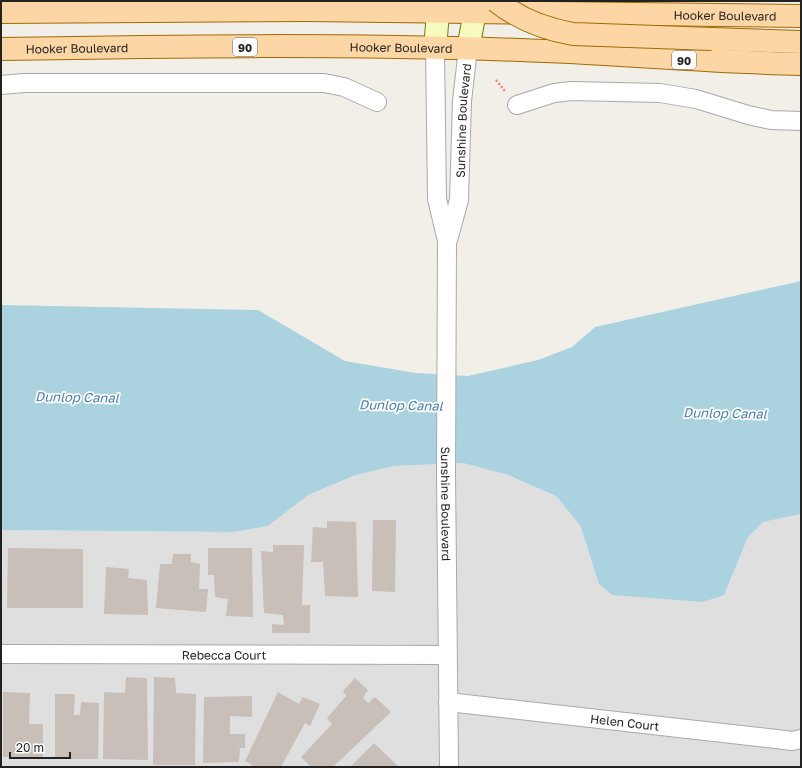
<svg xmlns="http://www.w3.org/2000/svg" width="802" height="768" viewBox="0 0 802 768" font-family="'Golos Text',sans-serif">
	<rect width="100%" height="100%" fill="#f2efe9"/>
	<path fill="#e0dfdf" d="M463,463L508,475L556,496L580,525L592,564L724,595L748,537L763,522L801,514V767H1V530L234,532L268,526L308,495L356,475L394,466Z"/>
	<path fill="#aad3df" d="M801,281V514L763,522L748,537L724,595L703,602L612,595L599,584L580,525L556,496L508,475L463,463L394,466L356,475L308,495L268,526L234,532L1,530V305L258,310L345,361L416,373L468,376L538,360L572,347L595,327Z"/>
	<path fill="#c7bfb8" d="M373,520H396L395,592L372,591Z
		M327,521L356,522L358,597L325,596L323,562H311L313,527L327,528Z
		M273,545H304L302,605H310V633H272V624L284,625L283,615L264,613L261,551L273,552Z
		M8,548L83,549V608H7Z
		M208,548H252L253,617L226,616L228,599L215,597L214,575H208Z
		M173,554H191V562L200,564L199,589H208L206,612L156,608L160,564H172Z
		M106,567L129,569L128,578L147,580L148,615L104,614Z
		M126,677L147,678L148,760L103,759L104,692L125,693Z
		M154,677L175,678L176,693L196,694L195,765H153Z
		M355,678L368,690L363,698L368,703L375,697L391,712L333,767H311L301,757L332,724L327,718L346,696L343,691Z
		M3,692L30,693L29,724H43V757H3Z
		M278,692L299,704L303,697L320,704L310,726L305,723L281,767H255L245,761Z
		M55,694H75L74,715H80L81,702L99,703L98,759H55Z
		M252,696V717L230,716V734H245V748H240L239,762L203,763L204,697Z
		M374,743L399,767H350Z"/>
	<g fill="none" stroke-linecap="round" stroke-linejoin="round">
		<defs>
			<g id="minor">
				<path id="s1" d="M435,48L437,199L447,241L446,474L449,767"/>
				<path d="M1,85L24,83H324L344,87L377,102"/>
				<path d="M517,105L554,93L572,91L660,93L696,99L748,115L771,120L801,121"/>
				<path id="s2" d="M448,240L459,200L462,101L468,49"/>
				<path id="s3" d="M1,654L447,655"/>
				<path id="s4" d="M448,702L776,739L792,741L801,739"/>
			</g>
			<path id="secondary" d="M435,48L439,1
				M468,49L477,1"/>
			<g id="primary">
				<path id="s5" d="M1,12L306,10L801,16"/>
				<path d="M712,39L801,42"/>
				<path id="s6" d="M1,49C174,46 347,44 520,50C614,53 707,62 801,64"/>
			</g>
		</defs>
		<use href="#minor" stroke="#a9a9a9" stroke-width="20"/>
		<use href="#secondary" stroke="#707d05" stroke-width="24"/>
		<use href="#primary" stroke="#a06b00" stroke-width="24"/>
		<path stroke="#fa8072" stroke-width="2.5" stroke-dasharray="2 2" stroke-linecap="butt" d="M496,80L505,91"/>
		<use href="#minor" stroke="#fff" stroke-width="18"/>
		<use href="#secondary" stroke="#f7fabf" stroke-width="22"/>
		<use href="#primary" stroke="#fcd6a4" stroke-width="22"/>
		<defs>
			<path id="primary-bridge" d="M496,1C519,19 544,29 573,34L712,39"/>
		</defs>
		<use href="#primary-bridge" stroke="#a06b00" stroke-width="24" stroke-linecap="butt"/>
		<use href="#primary-bridge" stroke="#fcd6a4" stroke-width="22"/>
	</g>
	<g text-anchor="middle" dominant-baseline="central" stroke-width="3.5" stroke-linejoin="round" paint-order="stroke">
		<g fill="#fff" stroke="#646464" stroke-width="1">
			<rect x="233" y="38" width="24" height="18" rx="3"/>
			<rect x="672" y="51" width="24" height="18" rx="3"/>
		</g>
		<g font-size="11" font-weight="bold" fill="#222">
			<text x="245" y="47">90</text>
			<text x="684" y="60">90</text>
		</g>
		<g font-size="12" fill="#222" stroke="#fff">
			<text stroke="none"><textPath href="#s5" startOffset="724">Hooker Boulevard</textPath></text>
			<text stroke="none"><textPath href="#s6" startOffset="76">Hooker Boulevard</textPath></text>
			<text stroke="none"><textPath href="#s6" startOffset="400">Hooker Boulevard</textPath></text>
			<text stroke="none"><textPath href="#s2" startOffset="121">Sunshine Boulevard</textPath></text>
			<text stroke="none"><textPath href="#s1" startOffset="457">Sunshine Boulevard</textPath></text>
			<text stroke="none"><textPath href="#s3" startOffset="223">Rebecca Court</textPath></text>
			<text stroke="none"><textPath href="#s4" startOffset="178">Helen Court</textPath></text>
		</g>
		<g font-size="13" font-style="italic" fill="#4a7aab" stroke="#fff">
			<text transform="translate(77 397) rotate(1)">Dunlop Canal</text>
			<text transform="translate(401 405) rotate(1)">Dunlop Canal</text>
			<text transform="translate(725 413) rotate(1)">Dunlop Canal</text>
		</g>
	</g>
	<rect width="802" height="768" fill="none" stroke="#222222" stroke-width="4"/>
	<path d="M10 752v6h60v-6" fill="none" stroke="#222222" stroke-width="2"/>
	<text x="16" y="752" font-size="12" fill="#222222" stroke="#ffffff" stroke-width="3" paint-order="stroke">20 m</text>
</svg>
